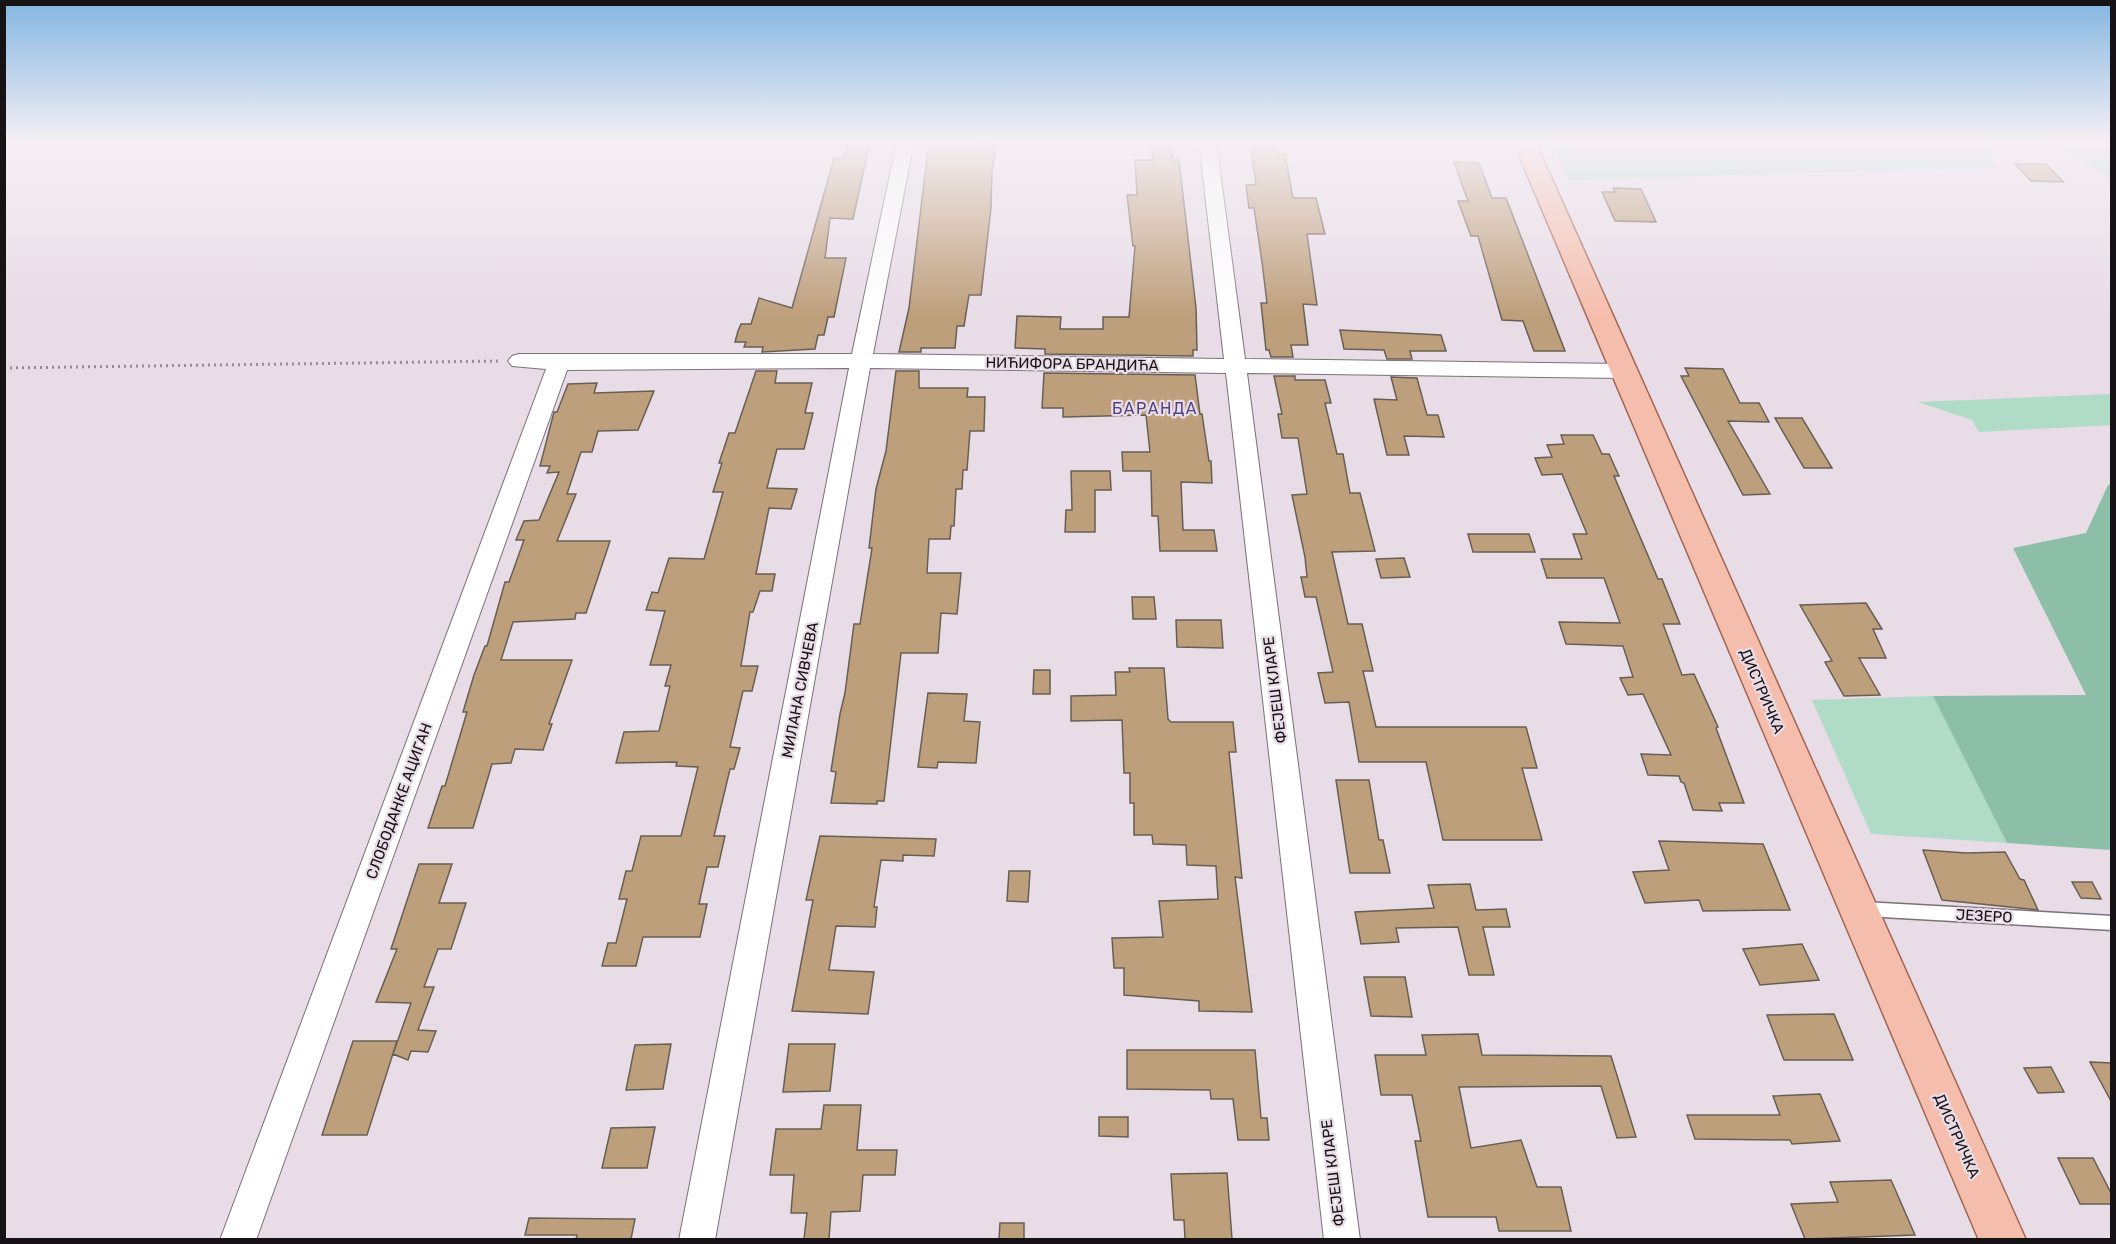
<svg xmlns="http://www.w3.org/2000/svg" width="2116" height="1244" viewBox="0 0 2116 1244" font-family="Rubik,sans-serif">
	<rect width="100%" height="100%" fill="#e8dce7"/>
	<path fill="#b0dbc6" d="M1550,141H1982L1997,167L1569,180Z
		M2052,141H2111V178Z
		M2111,394V425L1979,432L1972,420L1918,402Z
		M1933,696L2007,843L1871,834L1812,700Z"/>
	<path fill="#8dbea7" d="M2111,484V850L2007,843L1933,696L2086,695L2013,548L2086,533L2108,485Z"/>
	<path fill="#be9f7b" stroke="#685f54" stroke-width="1.5" d="M848,141L870,142L853,219L830,218L825,258H846L834,317H828L824,335H818L815,349L762,352L763,347H744L746,342H735L738,331L741,324H751L759,298L792,308L834,158H844Z
		M929,141L997,143L992,170L991,208L981,295H969L964,326H957L955,348H921V352H899L909,308Z
		M1150,141H1170L1173,160H1179L1196,308L1197,350H1193V356L1045,354V349L1015,348L1017,316L1061,317L1060,329H1103V317H1129L1135,246H1133L1127,195H1137L1135,160H1153Z
		M1250,141H1270L1271,146H1276L1278,154H1285L1293,198H1316L1325,234H1307L1317,305L1303,304L1308,345H1291L1293,357H1271L1269,350H1266L1261,303H1267L1262,262L1254,208H1249L1246,185H1256Z
		M1454,162L1479,163L1492,198H1506L1565,351H1534L1523,321L1502,320L1478,236H1471L1458,201H1468Z
		M2015,164H2046L2063,182L2031,181Z
		M1613,188L1641,189L1656,222L1615,221L1602,192H1615Z
		M1340,330L1441,335L1446,351H1410L1412,359H1387L1384,350L1344,349Z
		M1685,368L1723,369L1740,403H1759L1769,422L1728,421L1770,494L1743,495L1681,376H1689Z
		M756,371H777L775,383H812L805,413H813L804,449H777L767,488L797,489L791,509L769,508L756,574H775L772,591H760L753,612H750L741,666H758L752,691H743L730,747L740,748L734,769H730L714,836H725L718,867H707L699,904H707L700,937H643L636,966H602L608,943H616L627,899H619L626,871H632L641,836H681L698,767L676,766L677,762L616,763L624,732L659,731L670,686H665L671,665H650L665,611L646,610L652,592L658,593L669,558L704,559L723,492H713L722,463H719L729,433H735Z
		M896,371H919V388H968L967,397H985L984,431H970L967,470H963L962,489H956L954,526H951L950,539H929L927,573H961L957,614L941,613L938,653H901L884,801H877V804L831,803L836,772L831,771L840,714L845,693L854,624H860L872,548H869L876,489L886,451Z
		M1044,373L1195,375L1200,414H1202L1209,461H1211L1212,483L1181,482L1183,530H1214L1217,551H1160L1158,516H1152L1151,471H1123L1122,452H1150L1146,415L1063,417V408H1042Z
		M1274,376H1295V380H1325L1331,403H1325L1337,454H1343L1350,493H1360L1375,551L1332,552L1348,624H1362L1373,671H1363L1376,727H1526L1537,768H1522L1542,840H1443L1426,762H1359L1349,702L1325,703L1318,673L1333,672L1316,597H1305L1301,577H1307L1305,557L1292,495L1307,494L1298,438H1282L1278,414H1282Z
		M1391,377L1417,378L1427,415H1438L1444,437L1404,436L1409,455H1387L1374,399L1397,400Z
		M597,383L594,393L654,391L638,430L598,431L592,452H581L567,494H576L557,541H610L586,613H576L575,619L513,622L501,660H572L549,724H552L543,750L515,749L511,763L492,764L473,828H428L442,786H445L467,712H463L474,675L485,646H487L505,582H509L524,540H516L524,521L539,520L559,472L547,473L550,466H540L554,412H557L568,384Z
		M1775,418H1802L1832,468H1804Z
		M1561,435H1593L1602,454H1609L1619,476H1614L1658,579H1662L1680,624H1663L1682,675L1694,674L1718,727L1716,728L1744,803H1719L1722,811L1693,810L1684,783L1681,782L1679,776L1648,775L1641,754L1671,755L1643,694L1628,695L1620,678L1633,677L1623,646L1566,644L1559,622L1620,623L1604,578H1547L1541,559H1582L1573,534H1587L1562,474L1542,475L1535,458L1552,457L1547,445L1564,444Z
		M1071,471H1110L1111,490H1095V532H1065L1066,510H1072Z
		M1468,534H1529L1535,552H1473Z
		M1404,558L1410,577L1381,578L1376,559Z
		M1132,597H1154L1156,619H1133Z
		M1866,603L1882,629H1873L1886,658H1859L1880,695L1844,696L1825,662L1832,661L1800,605Z
		M1176,620H1221L1223,648L1177,647Z
		M1129,668H1164L1168,719L1171,722H1233L1236,752H1229L1242,878L1235,877L1252,1012L1199,1011V1001L1124,995V968H1114L1112,938L1163,937L1159,901L1218,899L1216,866L1187,865L1186,845L1153,844L1152,835H1134V803H1130V773H1124L1122,720L1071,721V696L1116,695L1115,672H1130Z
		M1034,670H1050V694H1033Z
		M928,693L967,694L964,721L980,722L976,763L938,762L937,768L918,767Z
		M1336,780H1369L1379,840H1383L1390,873H1350Z
		M820,836L936,839L934,856L903,855V861L881,860L874,907H877L875,927L836,926L829,970L874,972L868,1014L792,1011L813,900H806Z
		M1659,841L1763,844L1790,910L1703,911L1699,900L1645,903L1633,872L1669,870Z
		M1923,850L1966,853L2005,852L2020,879L2024,880L2038,910L1942,900Z
		M419,864H452L439,903H466L451,949H438L424,987H434L418,1030L436,1031L428,1052L411,1051L408,1060L393,1054L411,1003L376,1002L397,949H391Z
		M1009,871H1030L1028,902L1007,901Z
		M2072,882H2092L2101,899L2081,898Z
		M1470,884L1476,910L1506,909L1510,927H1483L1494,975H1469L1458,927L1396,928L1399,942L1361,944L1355,912L1434,908L1428,885Z
		M1802,944L1819,980L1760,985L1743,949Z
		M1364,977H1405L1412,1017L1371,1016Z
		M1834,1014L1853,1060H1784L1767,1015Z
		M1478,1034L1482,1055L1611,1056L1636,1137L1617,1138L1601,1086L1459,1087L1471,1148L1521,1140L1537,1187H1561L1571,1231H1499L1496,1217H1428L1415,1141H1421L1412,1095H1381L1375,1055H1426L1422,1035Z
		M353,1041H397L367,1135H322Z
		M671,1044L663,1089L626,1090L635,1045Z
		M789,1044H835L830,1091L783,1092Z
		M1127,1050H1255L1261,1118H1267L1269,1140H1238L1233,1099H1211L1210,1090L1127,1089Z
		M2090,1062L2112,1063V1103Z
		M2051,1067L2064,1092L2038,1093L2024,1068Z
		M1820,1094L1840,1141L1792,1144L1790,1140L1695,1139L1687,1115H1780L1773,1096Z
		M824,1105H861L857,1150H897L895,1175H863L860,1211L831,1212L829,1239H804L807,1213H791L794,1175H770L776,1129H821Z
		M1099,1117H1128V1137L1099,1136Z
		M655,1127L647,1168H602L611,1128Z
		M2058,1158H2093L2112,1195V1204H2080Z
		M1227,1173L1232,1239H1185L1184,1220H1174L1171,1174Z
		M1891,1180L1915,1235L1805,1239L1791,1204L1838,1202L1830,1182Z
		M529,1218L624,1219H635L631,1239H576L577,1235H525Z
		M1000,1223H1024V1239H999Z"/>
	<g fill="none" stroke-linecap="round" stroke-linejoin="round">
		<defs>
			<path id="lane" d="M1864,902L2112,916V930L1864,916L1859,914L1857,909L1859,904Z"/>
			<path id="street" d="M897,141H914L873,354L1224,359L1199,141H1216L1245,359L1624,364L1631,366L1635,371L1631,376L1624,378L1247,373L1360,1240H1324L1226,373L870,368L715,1240H679L849,368L567,370L256,1240H220L546,369L512,366L508,361L512,356L519,354H852Z"/>
			<path id="primary" d="M1513,141H1535L2026,1240H1979Z"/>
		</defs>
		<use href="#lane" stroke="#7b707b" stroke-width="3"/>
		<use href="#street" stroke="#7b707b" stroke-width="2"/>
		<use href="#primary" stroke="#a36553" stroke-width="3"/>
		<path stroke="#948b93" stroke-width="3" stroke-dasharray="2 4" stroke-linecap="butt" d="M4,368L499,361"/>
		<use href="#lane" fill="#fff" fill-rule="evenodd"/>
		<use href="#street" fill="#fff" fill-rule="evenodd"/>
		<use href="#primary" fill="#f5beac" fill-rule="evenodd"/>
	</g>
	<linearGradient id="sky" x2="0" y2="1"><stop stop-color="#83b6e0"/><stop offset="0.45" stop-color="#f5eff4"/><stop offset="1" stop-color="#f5eff4" stop-opacity="0"/></linearGradient>
	<rect width="2116" height="315" fill="url(#sky)"/>
	<g text-anchor="middle" dominant-baseline="central" stroke-width="4.5" stroke-linejoin="round" paint-order="stroke">
		<g font-size="15" fill="#171216" stroke="#e8dce7">
			<text transform="translate(1072 364) rotate(1)">НИЋИФОРА БРАНДИЋА</text>
			<text transform="translate(800 690) rotate(-79)">МИЛАНА СИВЧЕВА</text>
			<text transform="translate(1275 690) rotate(-97)">ФЕЈЕШ КЛАРЕ</text>
			<text transform="translate(1762 691) rotate(67)">ДИСТРИЧКА</text>
			<text transform="translate(399 801) rotate(-70)">СЛОБОДАНКЕ АЦИГАН</text>
			<text transform="translate(1984 916) rotate(3)">ЈЕЗЕРО</text>
			<text transform="translate(1957 1136) rotate(66)">ДИСТРИЧКА</text>
			<text transform="translate(1333 1173) rotate(-97)">ФЕЈЕШ КЛАРЕ</text>
		</g>
		<g font-size="16" letter-spacing="1.5" fill="#514381" stroke="#e8dce7">
			<text x="1155" y="408">БАРАНДА</text>
		</g>
	</g>
	<rect width="2116" height="1244" fill="none" stroke="#171216" stroke-width="12"/>
</svg>
